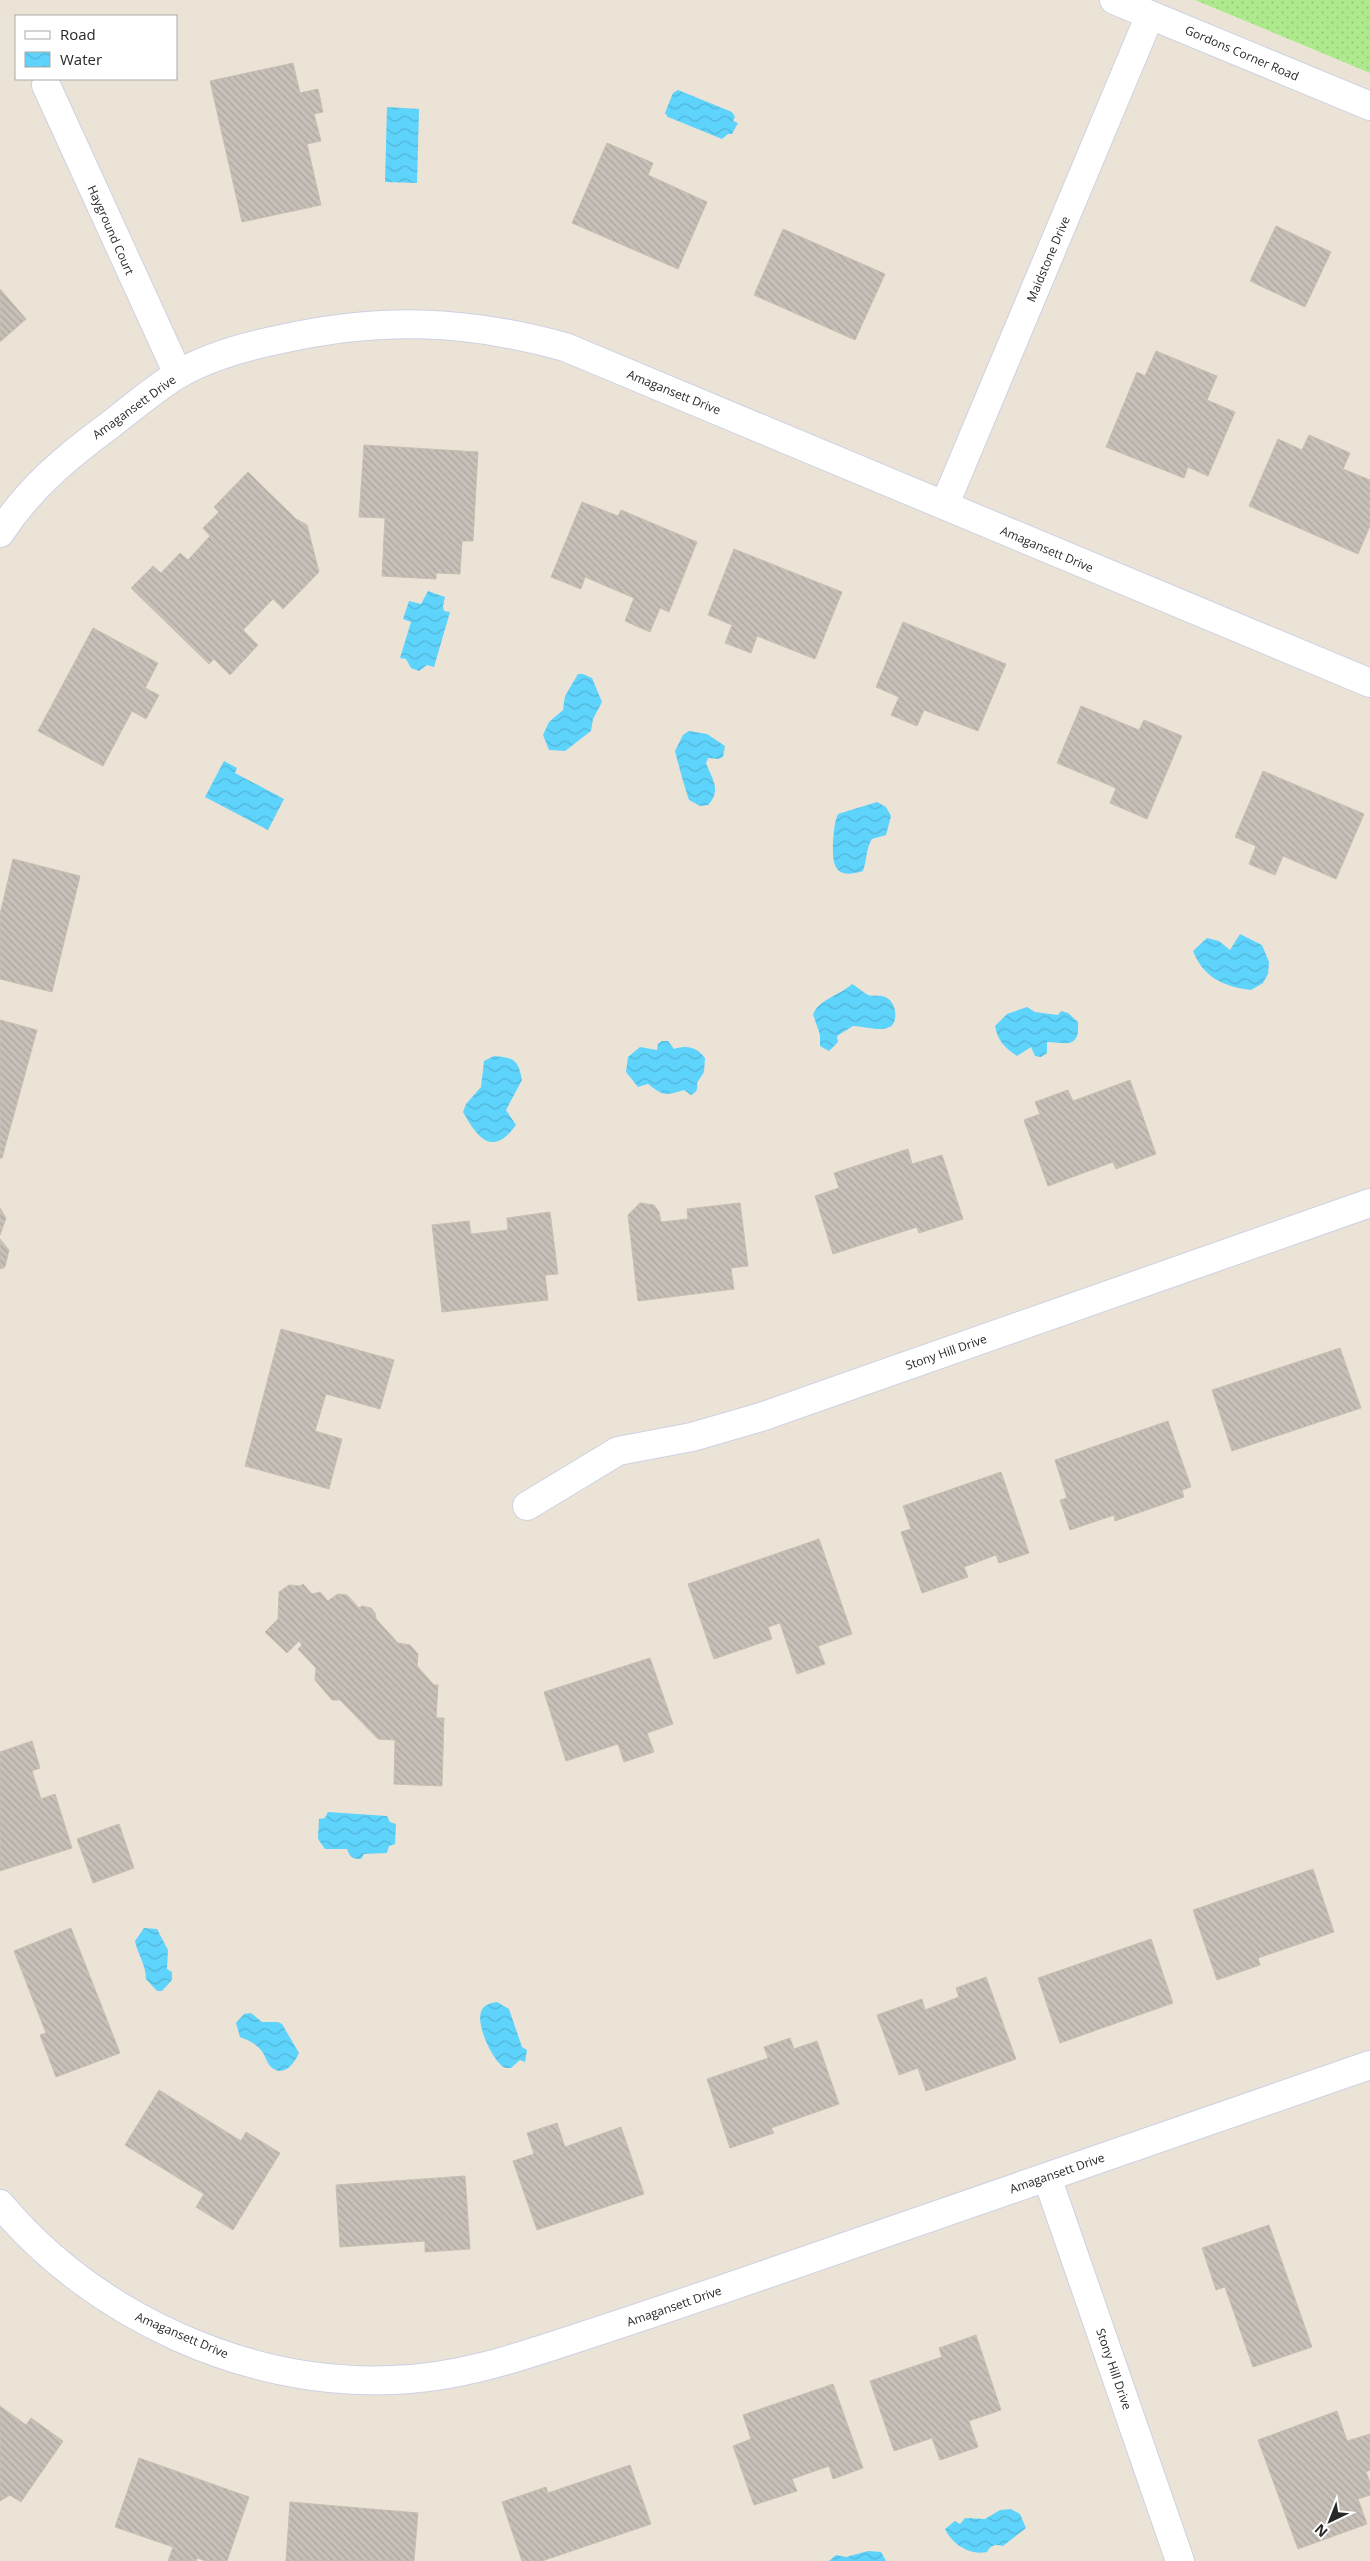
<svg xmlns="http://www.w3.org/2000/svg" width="1370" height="2561" viewBox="0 0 1370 2561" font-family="'Open Sans',sans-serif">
	<defs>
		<pattern id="grass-dots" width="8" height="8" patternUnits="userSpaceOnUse" patternTransform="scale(1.25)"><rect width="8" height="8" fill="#aeea8d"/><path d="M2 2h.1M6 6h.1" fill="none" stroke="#96c97a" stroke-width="1.8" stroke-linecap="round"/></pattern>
		<pattern id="water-waves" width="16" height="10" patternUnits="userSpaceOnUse" patternTransform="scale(1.25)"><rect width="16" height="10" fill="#5ed3fb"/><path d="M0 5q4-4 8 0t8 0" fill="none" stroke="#52b5d7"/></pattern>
		<pattern id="building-back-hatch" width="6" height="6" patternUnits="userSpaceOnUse" patternTransform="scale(1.25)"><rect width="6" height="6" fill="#c7c0b8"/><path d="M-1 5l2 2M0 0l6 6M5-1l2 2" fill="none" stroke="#aba59e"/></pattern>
	</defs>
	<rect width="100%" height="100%" fill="#ece3d7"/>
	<path fill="url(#grass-dots)" d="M1195,0H1370V73Z"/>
	<path fill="url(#water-waves)" d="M678,90L732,112L735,117L733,121L738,123L732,134H728L722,139L668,117L665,113L673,93Z
		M387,107L419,109L417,183L385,182Z
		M428,591L445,597L443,606L444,611L450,612L434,667L427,665L419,671L411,668L406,659L400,658L411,622L403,619L409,601L421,604Z
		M578,674H583L592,678L602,702L593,719L591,731L565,751L549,750L543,735L549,722L563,710L565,696Z
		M689,731L707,734L725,746L723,757L718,759L708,758L706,763C712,779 722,790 708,805L700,806L689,800C684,785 679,767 675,751L683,735Z
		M224,761L237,768L235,773L284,799L268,830L205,797Z
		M877,802L886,807L891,816L886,835L872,839C866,848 867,860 863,871C835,880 832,866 833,842C834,832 834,823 838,814Z
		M1240,934L1262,945L1269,962L1268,974L1263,983L1251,990C1224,987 1203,977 1193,951L1207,938L1219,941L1230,950Z
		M852,984C857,987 863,992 868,995C875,997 881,994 887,998C891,1000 895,1007 895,1011C899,1039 867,1026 853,1026L837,1036L838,1042L829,1051L820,1046V1035L813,1014C821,998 839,996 852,984Z
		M1027,1007L1035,1012L1058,1015L1061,1011L1068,1013L1078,1022C1080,1051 1064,1042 1047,1042V1053L1041,1057L1035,1056L1031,1047L1017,1056C1004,1047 998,1041 995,1026L1007,1014Z
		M662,1041H668L674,1049C688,1045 696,1047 705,1058L704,1072L697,1083C698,1089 697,1092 691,1095L684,1090C664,1096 664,1096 648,1084L638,1087L626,1072L628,1057L640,1047L657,1050L658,1044Z
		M494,1056C514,1058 518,1059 522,1080L506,1110L516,1125C493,1157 478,1139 463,1112L466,1104L481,1087L484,1061Z
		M328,1812L387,1816L390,1822L396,1824L395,1844L389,1846L387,1853L364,1854L361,1859C352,1859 350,1857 347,1849H325L318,1839L319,1819L325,1818Z
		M144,1928L157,1929L168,1950L167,1969L172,1972V1980L162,1991H157L146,1979C146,1965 138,1955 135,1941Z
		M497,2002L509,2009L522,2047L527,2050L525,2062L520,2060L511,2068H505C493,2062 476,2025 481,2012C483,2005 490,2003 497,2002Z
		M251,2013L262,2022H278L282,2024L299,2053C294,2064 283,2079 270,2066C266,2061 265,2054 260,2049C255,2043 246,2039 240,2037L236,2023L244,2014Z
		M1011,2509L1020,2514L1026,2528L1003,2546C995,2544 991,2545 987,2552C970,2556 952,2544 945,2529L955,2521L960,2524L965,2518L985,2519L1000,2510Z
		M868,2551L881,2552L886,2561H829L836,2555L846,2557Z"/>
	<path fill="url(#building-back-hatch)" stroke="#c8bfb1" d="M293,63L300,93L318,89L323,112L314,114L321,141L307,144L321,205L242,222L210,81Z
		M607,143L653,163L648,175L707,202L678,269L572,223Z
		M1276,226L1331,252L1305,307L1250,281Z
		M783,229L885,274L855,340L754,295Z
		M0,289L26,319L0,342Z
		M1156,351L1217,376L1207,400L1235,412L1208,476L1188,467L1184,478L1106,447L1137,372L1145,376Z
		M1309,435L1350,453L1343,469L1370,480V526L1358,554L1249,506L1278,439L1302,450Z
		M364,445L478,452L473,541H462L460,574L436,573V579L382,576L385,518L359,517Z
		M248,472L296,519L307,525L319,572L283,609L273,599L243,630L258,645L230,675L214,659L209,664L131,588L153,566L161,573L180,553L188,560L210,536L203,528L219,512L214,507Z
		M582,502L618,516L621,510L697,542L669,612L660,608L650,632L625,621L634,598L585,577L581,589L551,577Z
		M734,549L842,592L815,659L757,636L751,653L725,643L732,625L708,615Z
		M903,622L1006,664L978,731L924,710L917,726L891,715L899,697L876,687Z
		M93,628L158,663L145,688L159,695L146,719L132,711L103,766L38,731Z
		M1081,706L1139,730L1144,720L1182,736L1147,819L1110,803L1116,788L1057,763Z
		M1263,771L1364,814L1336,879L1283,856L1275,875L1249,864L1256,846L1235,837Z
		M13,859L80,876L52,992L0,979V914Z
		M0,1020L37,1030L2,1158H0Z
		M1130,1080L1156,1154L1116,1169L1113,1162L1048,1186L1024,1120L1040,1114L1035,1102L1068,1090L1073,1101Z
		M908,1149L912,1164L942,1155L963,1219L919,1233L917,1227L833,1254L815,1196L839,1188L834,1173Z
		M640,1203L654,1205L659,1212L661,1222L688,1219L687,1209L740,1203L748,1266L731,1268L734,1289L638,1301L628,1215Z
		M0,1208L6,1218L0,1235Z
		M550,1212L558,1274L545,1275L548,1300L442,1312L432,1225L469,1221L471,1234L508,1230L507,1218Z
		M0,1239L9,1250L5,1267L0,1269Z
		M281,1329L394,1360L380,1409L326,1394L315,1431L342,1439L329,1489L245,1466Z
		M1340,1348L1361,1408L1232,1451L1212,1390Z
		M1168,1421L1191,1487L1182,1490L1184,1497L1115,1521L1114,1515L1070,1530L1060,1500L1067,1498L1055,1460Z
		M1001,1472L1029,1553L999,1563L996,1555L964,1567L968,1577L922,1593L901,1532L911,1529L903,1506Z
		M819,1539L852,1634L818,1646L825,1664L797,1674L780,1623L768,1627L772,1639L714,1659L688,1584Z
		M303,1584L312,1594L320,1592L328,1601L338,1594L347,1595L359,1608L362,1606L371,1608L375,1613L376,1619L398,1643L410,1645L418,1654L417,1666L434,1685H438L436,1718H444L442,1786L394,1784L395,1740L378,1739L340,1700H332L315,1680L316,1668L298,1649L302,1645L299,1641L287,1653L265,1632L278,1619L279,1592L289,1585L300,1586Z
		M650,1658L673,1724L647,1733L654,1752L624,1762L618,1744L566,1761L544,1692Z
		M32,1741L40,1768L32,1771L41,1799L55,1794L72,1848L0,1871V1752Z
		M119,1824L134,1868L93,1883L77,1839Z
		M1313,1869L1334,1932L1258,1958L1260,1965L1217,1980L1193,1910Z
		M71,1928L120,2053L56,2077L40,2035L46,2033L14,1951Z
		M1151,1939L1173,2003L1060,2043L1038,1978Z
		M986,1977L1016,2059L926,2091L918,2068L899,2075L877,2015L922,1999L925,2010L959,1997L956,1988Z
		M790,2038L794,2049L817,2041L839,2104L771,2128L774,2133L730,2148L707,2079L768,2058L764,2047Z
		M159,2090L241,2141L246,2132L280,2153L233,2230L196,2207L204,2194L125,2145Z
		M557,2123L565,2147L621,2127L644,2194L537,2230L513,2161L534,2154L527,2133Z
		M465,2176L470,2249L425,2252V2241L340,2247L336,2185Z
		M1269,2225L1312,2347L1253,2367L1225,2287L1216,2290L1202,2248Z
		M976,2335L1001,2410L969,2421L978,2447L940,2460L932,2438L894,2451L870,2381L942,2357L939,2348Z
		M833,2384L863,2468L833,2479L829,2466L792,2479L797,2491L754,2505L733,2446L751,2439L743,2415Z
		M0,2406L26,2425L31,2418L63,2441L21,2502L10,2495L0,2501Z
		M1337,2411L1347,2441L1370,2434V2470L1366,2472L1370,2482V2495L1358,2499L1367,2524L1298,2549L1258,2440Z
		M139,2458L249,2497L227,2561H206L197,2558L196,2561H168L173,2547L115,2527Z
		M630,2465L651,2524L542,2561H522L502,2502L546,2487L548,2493Z
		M290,2502L418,2513L414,2561H286Z"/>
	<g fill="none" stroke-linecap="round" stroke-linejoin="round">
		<defs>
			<path id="minor" d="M46,85L178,374
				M945,504L1150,15
				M0,533C29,488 68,456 110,425C132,408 154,389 177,375C207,357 243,347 277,340C378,317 464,319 565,347C834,458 1102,571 1370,683
				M527,1506L618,1451L692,1437L761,1417L1370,1203
				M1047,2177L1180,2561
				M0,2204C94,2316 246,2386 392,2380C460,2378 523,2356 586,2335C645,2316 703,2296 761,2276C964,2206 1167,2135 1370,2065"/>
			<path id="tertiary" d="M1114,0L1370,106"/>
		</defs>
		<use href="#minor" stroke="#cdd1e3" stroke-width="30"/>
		<use href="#tertiary" stroke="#cdd1e3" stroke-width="30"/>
		<use href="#minor" stroke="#fff" stroke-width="28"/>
		<use href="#tertiary" stroke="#fff" stroke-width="28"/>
	</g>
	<g text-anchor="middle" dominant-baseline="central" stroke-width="4.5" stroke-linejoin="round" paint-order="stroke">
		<g font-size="12" fill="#282828" stroke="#fff">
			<text transform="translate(1242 53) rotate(23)">Gordons Corner Road</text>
			<text transform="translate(111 230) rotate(66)">Hayground Court</text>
			<text transform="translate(1048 259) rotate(-67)">Maidstone Drive</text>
			<text transform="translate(674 392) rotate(22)">Amagansett Drive</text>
			<text transform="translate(134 407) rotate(-36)">Amagansett Drive</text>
			<text transform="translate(1047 549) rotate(23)">Amagansett Drive</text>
			<text transform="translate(946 1352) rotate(-19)">Stony Hill Drive</text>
			<text transform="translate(1057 2173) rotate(-19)">Amagansett Drive</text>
			<text transform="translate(674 2306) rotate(-19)">Amagansett Drive</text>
			<text transform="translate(182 2335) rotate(23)">Amagansett Drive</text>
			<text transform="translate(1114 2369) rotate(71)">Stony Hill Drive</text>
		</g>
	</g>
	<rect x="15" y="15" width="162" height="65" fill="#ffffff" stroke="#a9a9a9"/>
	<rect x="25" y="31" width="25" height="8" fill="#ffffff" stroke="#a9a9a9"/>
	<text x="60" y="40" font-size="15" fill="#282828">Road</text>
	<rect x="25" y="52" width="25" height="15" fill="url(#water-waves)" stroke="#a9a9a9"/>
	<text x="60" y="65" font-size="15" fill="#282828">Water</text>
	<g transform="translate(1330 2521) rotate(223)" stroke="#ffffff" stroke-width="4" paint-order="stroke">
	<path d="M0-4L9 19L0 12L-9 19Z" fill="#282828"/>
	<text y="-8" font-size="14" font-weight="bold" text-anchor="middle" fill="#282828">N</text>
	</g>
</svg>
